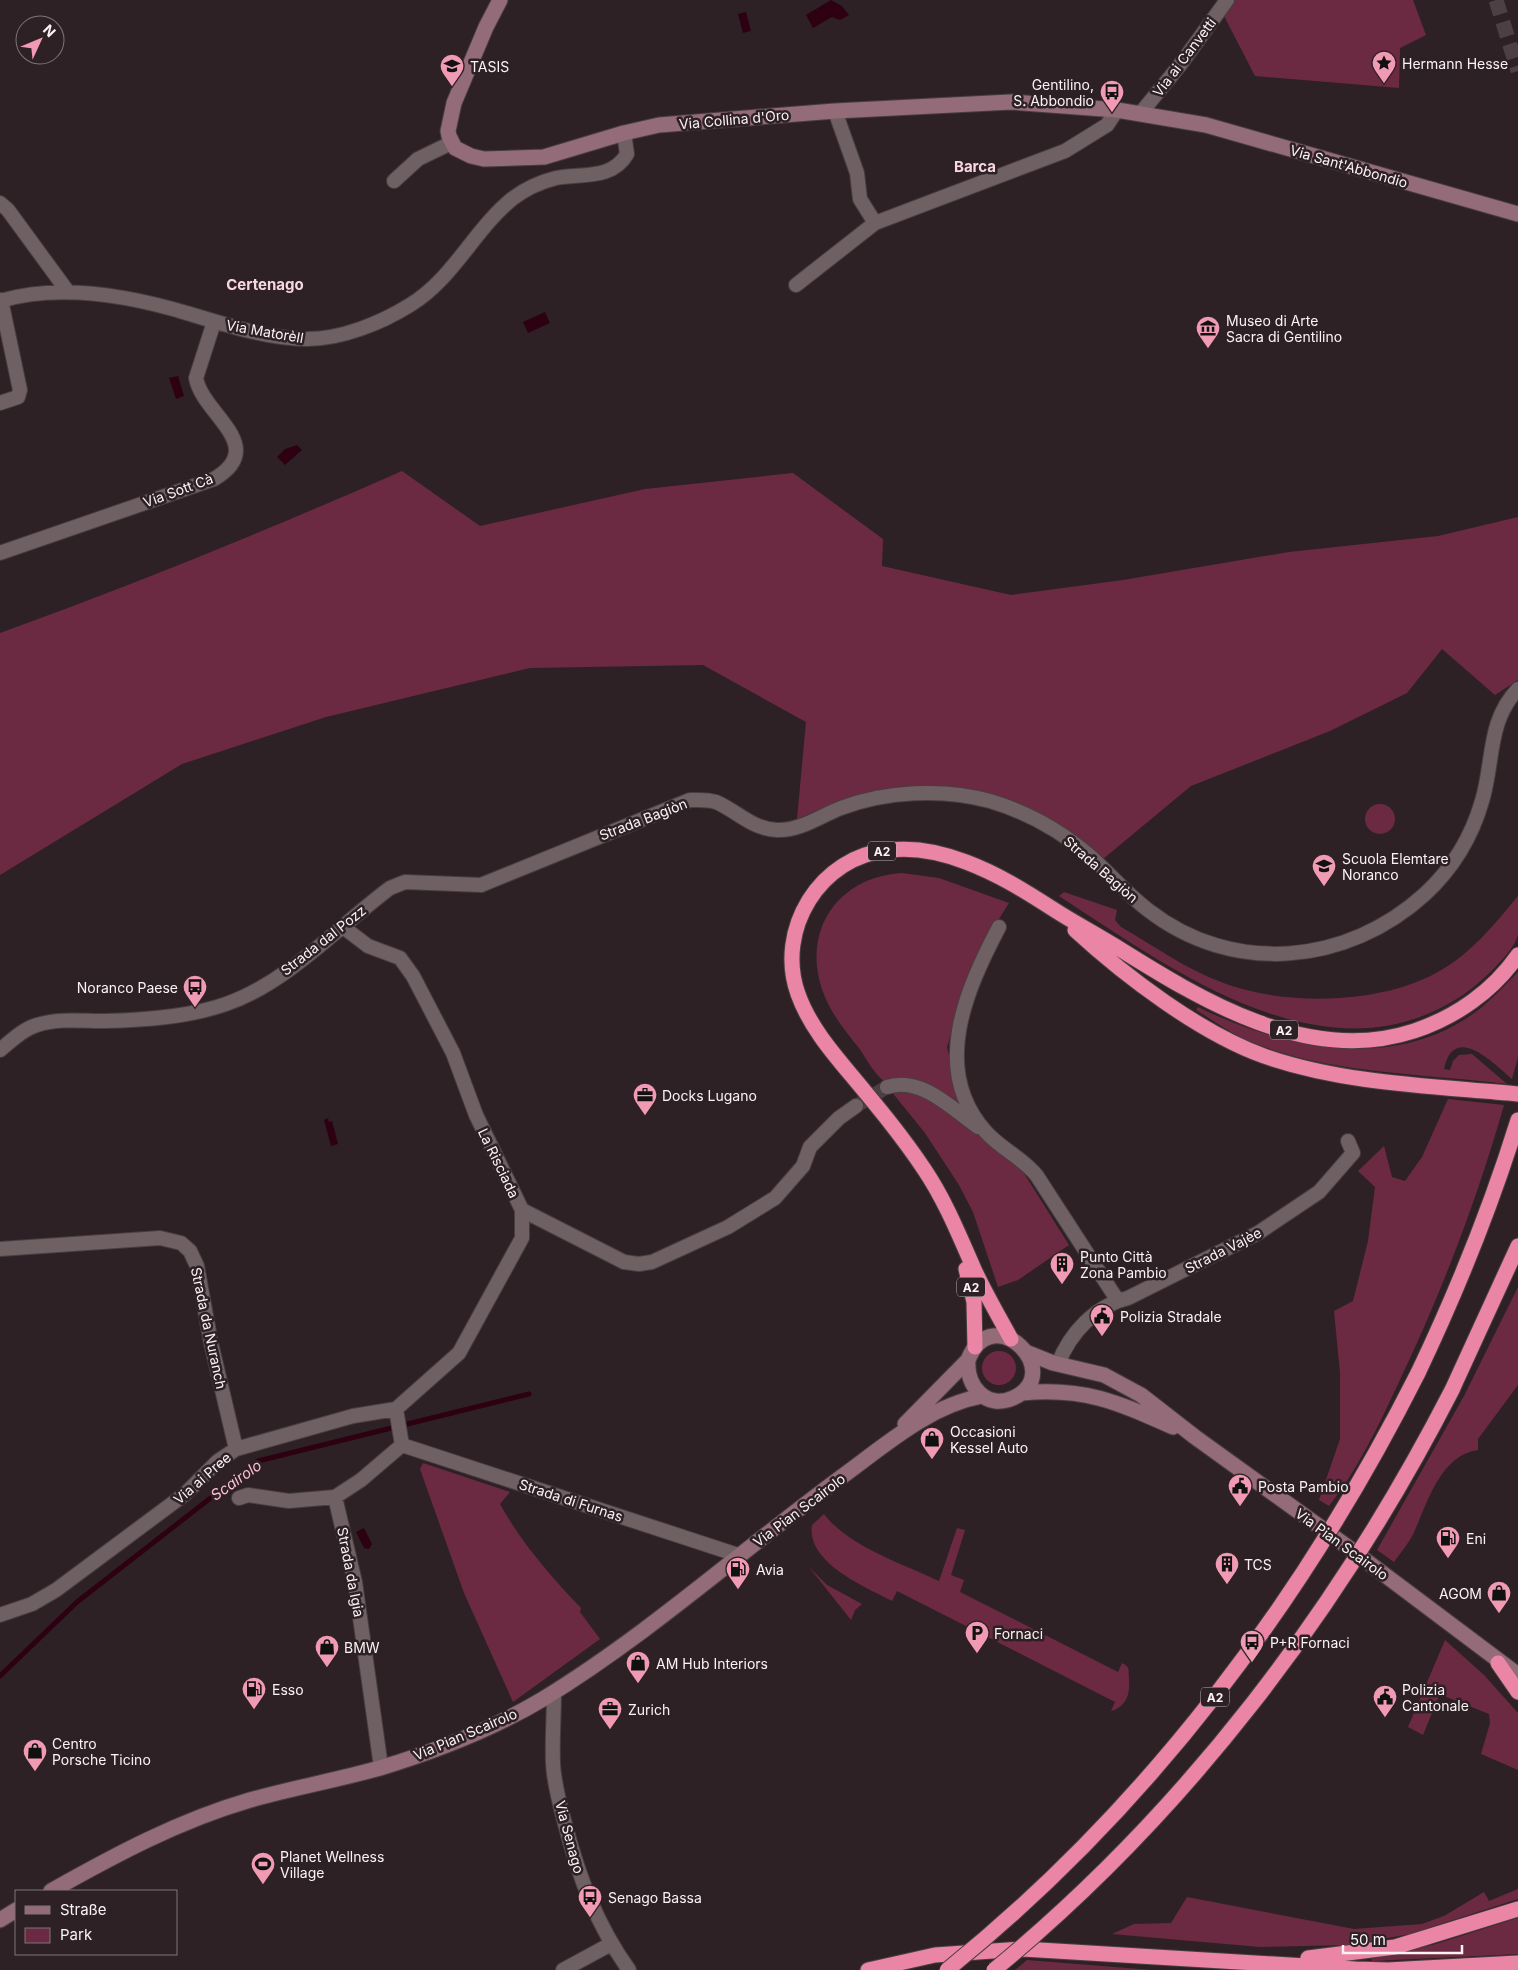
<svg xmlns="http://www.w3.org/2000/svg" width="1518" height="1970" viewBox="0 0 1518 1970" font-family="Inter,sans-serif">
	<rect width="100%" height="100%" fill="#2d2125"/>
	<path fill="#6c2a42" d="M1235,0H1413L1426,35L1400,48L1399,88L1255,76L1224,16Z
		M402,471L480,526L645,489L793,473L883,539L882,566L1011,595L1123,580L1289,552L1438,536L1518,517V680L1495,695L1442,649L1407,693L1330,731L1191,786L1103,859C1035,798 955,772 864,793C841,799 819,810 797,819L806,722L703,665L530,668L326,717L182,764L0,875V633C136,584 270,529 402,471Z
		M1365 819a15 15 0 1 1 30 0a15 15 0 1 1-30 0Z
		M902,873L939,878L1009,903L985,941L964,992L947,1047L957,1087L969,1115C948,1107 927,1098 905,1090C899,1087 890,1085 884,1081C874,1074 866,1058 859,1048C846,1032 833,1016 825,997C799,935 835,877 902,873Z
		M1064,892L1117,910L1115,920L1121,927C1154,946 1186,969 1221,982C1282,1006 1378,1005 1436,973C1470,955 1494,925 1518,896C1518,908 1518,921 1518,934C1515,952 1478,985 1463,995C1327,1086 1173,970 1059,896Z
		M1518,972V1057L1512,1079C1494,1064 1454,1022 1444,1069L1450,1070L1453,1061L1459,1055L1472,1054L1507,1084C1420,1073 1322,1074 1242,1038C1226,1030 1211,1019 1196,1010L1198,1007C1286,1050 1399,1074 1482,1007C1495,996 1506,984 1518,972Z
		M897,1090L925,1095L1015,1159L1069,1245L1018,1280L998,1287L973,1212L959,1185L925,1133L891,1091Z
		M1448,1099L1504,1105C1477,1200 1441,1294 1398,1384C1378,1427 1358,1469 1329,1506L1319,1500L1340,1439V1373L1334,1311L1353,1301L1368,1241L1375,1187L1358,1171L1384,1146L1392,1177L1405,1181L1422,1157Z
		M1518,1287V1385L1478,1439V1450C1441,1455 1428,1501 1415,1530C1410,1542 1401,1552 1394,1562L1377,1550L1464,1396Z
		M982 1368a17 17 0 1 1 34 0a17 17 0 1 1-34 0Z
		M423,1463L510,1492L500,1504C520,1541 552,1578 581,1608L580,1612L600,1639L513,1702L464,1593L420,1469Z
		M824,1514C848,1546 903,1564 939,1581L957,1528L965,1530L951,1575L964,1580L960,1592L1118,1672L1122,1663C1131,1667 1128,1671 1129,1679C1130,1694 1127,1706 1111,1711L1115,1702L897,1591L892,1601C866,1587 806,1563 812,1525Z
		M809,1567L827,1585L862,1604L855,1610L851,1620Z
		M1445,1640L1484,1675L1518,1713V1770L1481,1754L1490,1723L1489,1714L1444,1696H1439L1423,1735L1408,1727Z
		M1518,1889V1899L1410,1934L1349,1945L1260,1947L1112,1934L1134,1924L1171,1923L1187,1897L1354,1929L1422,1924L1444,1916L1484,1892L1489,1901Z
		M1518,1918V1954L1372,1961L1371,1959L1436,1944Z
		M1027,1960L1152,1970H1015Z"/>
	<path fill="#2d0012" d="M831,0L842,6L849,15L840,20L832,17L813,28L806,15Z
		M746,12L751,31L743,33L738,14Z
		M545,312L550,323L528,333L523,322Z
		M178,376L184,396L176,399L169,378Z
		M297,445L302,450L285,465L277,457L285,449Z
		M328,1118L329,1122L332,1121L338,1144L331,1146L324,1120Z
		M364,1528L372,1544L369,1549L364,1548L356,1532Z"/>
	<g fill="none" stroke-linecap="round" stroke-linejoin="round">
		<path stroke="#2d0012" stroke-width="5" d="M0,1676L77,1602L258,1461L529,1394"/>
		<path stroke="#4c4044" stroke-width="14" stroke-dasharray="14 7" stroke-linecap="butt" d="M856,1106L887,1087"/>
		<path stroke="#4c4044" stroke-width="15" stroke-dasharray="15 8" stroke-linecap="butt" d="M1496,0L1518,71"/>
		<defs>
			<path id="street" d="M1140,114L1180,65L1227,0
				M394,181L418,159L451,143
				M0,203L8,210L68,292
				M875,223L1065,151L1107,125L1117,110
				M796,285L875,223L860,199L857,173L835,111
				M0,301C60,283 131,296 190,314C227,325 268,339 307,339C342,339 381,323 410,305C453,279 474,230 512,199C525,189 540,182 556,178C582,173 612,180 627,154L624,133
				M0,403L18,397L20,390L1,300
				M0,553L214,479C270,446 202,414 196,378L214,322
				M343,927L368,946L400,958L413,976L453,1053L476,1115L522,1210V1238L459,1353L396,1409
				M999,927C966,990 930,1070 986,1132C1001,1149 1023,1158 1037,1176L1118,1301
				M0,1050C11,1041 23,1029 37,1025C59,1018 83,1021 105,1021C145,1020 189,1017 226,1004C287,983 339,926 390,888L405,882L481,885L690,800C698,800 707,799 716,802C737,811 752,829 777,830C800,831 820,816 841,808C886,791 943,788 990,801C1027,812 1061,831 1090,856C1110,874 1127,894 1148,910C1233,976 1347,965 1425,894C1452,869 1472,836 1482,801C1494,762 1487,721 1518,689
				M887,1087C921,1076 951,1108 978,1127
				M522,1210L624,1262L639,1264L652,1262L728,1227L775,1198L803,1166L810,1147L839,1118L856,1106
				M0,1249L160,1238L181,1243L190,1251L197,1266L211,1343L236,1449
				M1058,1364C1070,1333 1095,1306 1128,1298L1258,1233L1319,1192L1353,1153L1348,1141
				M396,1409L402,1445
				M402,1445L741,1556
				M335,1497L355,1582L381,1767
				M239,1498L248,1495L289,1501L335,1497L361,1480L402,1445
				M0,1615L32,1604L56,1590L185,1494L218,1461L236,1449L353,1416L396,1409
				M554,1692C554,1716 552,1740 553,1764C554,1784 560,1805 565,1824C579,1878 597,1925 629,1970
				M563,1970L611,1944"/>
			<path id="secondary" d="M500,0L486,27L454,103L448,131L449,136L455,148L471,156L484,159L544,157L624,133L659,125L835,111L1011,102L1117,110L1206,125L1518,214
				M1028,1353L1053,1363L1104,1375L1141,1395L1195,1437L1345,1545L1518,1675
				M1022,1393C1084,1387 1117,1402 1173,1427
				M905,1424L968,1360C993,1297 1068,1374 1013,1398C986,1410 966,1386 968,1360
				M51,1891C115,1855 178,1821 250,1800C293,1788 337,1780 380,1768C436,1751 493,1729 543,1699C649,1634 741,1551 840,1478C883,1447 928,1406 982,1396
				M0,1920L16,1910"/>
			<path id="highway" d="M1075,930C1125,976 1200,1033 1264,1056C1344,1084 1434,1086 1518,1094
				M966,1269L974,1302L975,1347
				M1011,1339C998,1315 985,1293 974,1269C959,1235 945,1200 924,1169C902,1136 877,1106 852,1076C831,1051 809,1025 798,994C775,930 820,856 889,850C915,847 943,853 966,862C998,874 1025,891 1053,909C1073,922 1094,933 1115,946C1201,1000 1308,1066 1414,1031C1456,1017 1493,991 1518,955
				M1418,1373C1457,1291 1491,1207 1518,1120
				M1452,1390L1518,1246
				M1498,1663L1518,1692
				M1308,1958L1395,1947L1518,1909
				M868,1970L935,1955L1023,1949L1355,1969L1388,1970L1518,1963"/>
		</defs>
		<use href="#street" stroke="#483e41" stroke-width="16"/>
		<use href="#secondary" stroke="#483e41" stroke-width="17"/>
		<use href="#highway" stroke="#483e41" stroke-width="17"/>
		<use href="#street" stroke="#6f6064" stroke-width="14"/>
		<use href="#secondary" stroke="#946b78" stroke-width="15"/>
		<use href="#highway" stroke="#ea85a5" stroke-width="15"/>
		<defs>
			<path id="highway-bridge" d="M947,1970C1147,1809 1303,1601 1418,1373
				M994,1970C1186,1812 1339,1610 1452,1390"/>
		</defs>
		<use href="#highway-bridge" stroke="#483e41" stroke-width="17" stroke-linecap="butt"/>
		<use href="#highway-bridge" stroke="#ea85a5" stroke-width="15"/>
	</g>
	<defs>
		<symbol id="sight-pin" viewBox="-11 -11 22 30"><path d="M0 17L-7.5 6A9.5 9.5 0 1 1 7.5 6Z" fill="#f09ab4" stroke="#2d2125"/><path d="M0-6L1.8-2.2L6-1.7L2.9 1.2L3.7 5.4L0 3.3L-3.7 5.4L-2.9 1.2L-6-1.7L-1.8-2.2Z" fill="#111"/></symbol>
		<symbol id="school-pin" viewBox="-11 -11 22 30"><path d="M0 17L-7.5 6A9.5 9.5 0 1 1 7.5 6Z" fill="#f09ab4" stroke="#2d2125"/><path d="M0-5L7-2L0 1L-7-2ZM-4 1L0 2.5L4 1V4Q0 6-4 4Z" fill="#111"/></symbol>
		<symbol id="bus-pin" viewBox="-11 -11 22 30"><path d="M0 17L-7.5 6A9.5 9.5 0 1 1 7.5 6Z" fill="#f09ab4" stroke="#2d2125"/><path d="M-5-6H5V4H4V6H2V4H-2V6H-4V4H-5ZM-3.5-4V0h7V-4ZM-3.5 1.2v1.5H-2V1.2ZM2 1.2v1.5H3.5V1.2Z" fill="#111"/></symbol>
		<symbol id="museum-pin" viewBox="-11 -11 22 30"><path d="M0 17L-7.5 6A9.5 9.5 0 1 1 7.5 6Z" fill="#f09ab4" stroke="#2d2125"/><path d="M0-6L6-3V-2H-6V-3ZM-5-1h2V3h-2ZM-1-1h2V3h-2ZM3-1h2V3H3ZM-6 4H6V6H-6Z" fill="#111"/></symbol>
		<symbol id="office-pin" viewBox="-11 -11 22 30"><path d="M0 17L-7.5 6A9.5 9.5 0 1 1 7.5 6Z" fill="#f09ab4" stroke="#2d2125"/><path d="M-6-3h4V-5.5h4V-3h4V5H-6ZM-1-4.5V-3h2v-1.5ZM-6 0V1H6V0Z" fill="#111"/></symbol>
		<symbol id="building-pin" viewBox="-11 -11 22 30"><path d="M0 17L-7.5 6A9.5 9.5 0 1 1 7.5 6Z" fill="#f09ab4" stroke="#2d2125"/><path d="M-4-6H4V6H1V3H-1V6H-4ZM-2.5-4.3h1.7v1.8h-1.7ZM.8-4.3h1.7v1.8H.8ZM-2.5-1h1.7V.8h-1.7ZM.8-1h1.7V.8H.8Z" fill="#111"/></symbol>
		<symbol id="civic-pin" viewBox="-11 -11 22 30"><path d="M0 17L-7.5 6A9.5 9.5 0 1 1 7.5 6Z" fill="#f09ab4" stroke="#2d2125"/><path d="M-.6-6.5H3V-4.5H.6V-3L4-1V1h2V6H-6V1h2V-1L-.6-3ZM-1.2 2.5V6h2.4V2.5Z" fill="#111"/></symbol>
		<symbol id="shop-pin" viewBox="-11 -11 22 30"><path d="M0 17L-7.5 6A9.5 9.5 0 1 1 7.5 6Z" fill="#f09ab4" stroke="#2d2125"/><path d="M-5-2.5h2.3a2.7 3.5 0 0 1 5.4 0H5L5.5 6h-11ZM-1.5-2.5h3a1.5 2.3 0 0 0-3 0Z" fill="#111"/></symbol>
		<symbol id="fuel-pin" viewBox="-11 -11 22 30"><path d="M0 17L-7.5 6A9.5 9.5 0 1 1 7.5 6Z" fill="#f09ab4" stroke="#2d2125"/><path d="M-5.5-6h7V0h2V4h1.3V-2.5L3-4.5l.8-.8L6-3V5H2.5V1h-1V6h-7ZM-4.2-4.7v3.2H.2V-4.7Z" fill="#111"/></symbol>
		<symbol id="parking-pin" viewBox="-11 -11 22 30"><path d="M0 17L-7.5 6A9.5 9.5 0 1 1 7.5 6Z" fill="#f09ab4" stroke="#2d2125"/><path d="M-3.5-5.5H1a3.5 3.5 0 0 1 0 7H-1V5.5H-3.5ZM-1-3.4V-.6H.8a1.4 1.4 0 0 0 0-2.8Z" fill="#111"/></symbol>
		<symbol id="stadium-pin" viewBox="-11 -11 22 30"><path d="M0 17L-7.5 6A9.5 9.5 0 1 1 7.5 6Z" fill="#f09ab4" stroke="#2d2125"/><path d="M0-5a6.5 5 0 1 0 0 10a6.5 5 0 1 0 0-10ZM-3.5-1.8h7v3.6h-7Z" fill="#111"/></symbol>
	</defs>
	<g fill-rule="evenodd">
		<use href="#sight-pin" x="1370" y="49" width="28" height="38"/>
		<use href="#school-pin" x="438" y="52" width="28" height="38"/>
		<use href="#bus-pin" x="1098" y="78" width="28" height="38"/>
		<use href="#museum-pin" x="1194" y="314" width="28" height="38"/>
		<use href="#school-pin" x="1310" y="852" width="28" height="38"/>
		<use href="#bus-pin" x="181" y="973" width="28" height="38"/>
		<use href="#office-pin" x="631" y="1081" width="28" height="38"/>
		<use href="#building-pin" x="1048" y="1250" width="28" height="38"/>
		<use href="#civic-pin" x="1088" y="1302" width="28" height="38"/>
		<use href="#shop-pin" x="918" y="1425" width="28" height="38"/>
		<use href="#civic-pin" x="1226" y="1472" width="28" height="38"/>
		<use href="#fuel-pin" x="1434" y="1524" width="28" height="38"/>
		<use href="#building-pin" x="1213" y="1550" width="28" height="38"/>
		<use href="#fuel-pin" x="724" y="1555" width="28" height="38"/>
		<use href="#shop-pin" x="1485" y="1579" width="28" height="38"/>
		<use href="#parking-pin" x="963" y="1619" width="28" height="38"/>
		<use href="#bus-pin" x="1238" y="1628" width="28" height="38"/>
		<use href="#shop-pin" x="313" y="1633" width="28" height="38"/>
		<use href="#shop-pin" x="624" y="1649" width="28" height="38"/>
		<use href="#fuel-pin" x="240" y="1675" width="28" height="38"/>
		<use href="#civic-pin" x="1371" y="1683" width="28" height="38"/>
		<use href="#office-pin" x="596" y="1695" width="28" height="38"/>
		<use href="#shop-pin" x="21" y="1737" width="28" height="38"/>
		<use href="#stadium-pin" x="249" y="1850" width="28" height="38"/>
		<use href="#bus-pin" x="576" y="1883" width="28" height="38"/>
	</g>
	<g text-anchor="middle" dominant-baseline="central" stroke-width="5" stroke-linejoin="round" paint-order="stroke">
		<g fill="#2d2125" stroke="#bdb3b6" stroke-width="1">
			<rect x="868" y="841.5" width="28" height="19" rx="4"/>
			<rect x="1270" y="1020.5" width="28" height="19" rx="4"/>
			<rect x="957" y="1277.5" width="28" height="19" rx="4"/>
			<rect x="1201" y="1687.5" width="28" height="19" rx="4"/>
		</g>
		<g font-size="12" font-weight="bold" fill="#fbf2f4">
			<text x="882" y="851">A2</text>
			<text x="1284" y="1030">A2</text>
			<text x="971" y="1287">A2</text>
			<text x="1215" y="1697">A2</text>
		</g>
		<g font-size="14" fill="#fbf2f4" stroke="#2d2125">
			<text transform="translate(1184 57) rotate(-53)">Via ai Canvetti</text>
			<text transform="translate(734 119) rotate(-5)">Via Collina d'Oro</text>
			<text transform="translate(1349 166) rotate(16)">Via Sant'Abbondio</text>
			<text transform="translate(265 331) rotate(10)">Via Matorèll</text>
			<text transform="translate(178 490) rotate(-20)">Via Sott Cà</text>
			<text transform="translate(643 819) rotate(-21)">Strada Bagiòn</text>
			<text transform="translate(1101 869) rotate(41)">Strada Bagiòn</text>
			<text transform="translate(323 940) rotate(-38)">Strada dal Pozz</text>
			<text transform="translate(499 1163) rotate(64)">La Risciada</text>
			<text transform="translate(1223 1250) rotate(-27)">Strada Vajèe</text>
			<text transform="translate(209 1328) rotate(78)">Strada da Nuranch</text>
			<text transform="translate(202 1478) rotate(-41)">Via ai Pree</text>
			<text transform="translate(571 1500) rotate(18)">Strada di Furnas</text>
			<text transform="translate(799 1510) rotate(-37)">Via Pian Scairolo</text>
			<text transform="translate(1342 1544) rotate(36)">Via Pian Scairolo</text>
			<text transform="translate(351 1572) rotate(79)">Strada da Igia</text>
			<text transform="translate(465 1734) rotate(-23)">Via Pian Scairolo</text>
			<text transform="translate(570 1837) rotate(75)">Via Senago</text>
		</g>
		<g font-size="14" fill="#fbf2f4" stroke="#2d2125" text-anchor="start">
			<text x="1402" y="63">Hermann Hesse</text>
			<text x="470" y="66">TASIS</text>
			<text x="1094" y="84" text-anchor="end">Gentilino,<tspan x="1094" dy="16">S. Abbondio</tspan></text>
			<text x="1226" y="320">Museo di Arte<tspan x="1226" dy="16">Sacra di Gentilino</tspan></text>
			<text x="1342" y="858">Scuola Elemtare<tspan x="1342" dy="16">Noranco</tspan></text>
			<text x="178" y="987" text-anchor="end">Noranco Paese</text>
			<text x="662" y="1095">Docks Lugano</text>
			<text x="1080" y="1256">Punto Città<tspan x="1080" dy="16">Zona Pambio</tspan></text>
			<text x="1120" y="1316">Polizia Stradale</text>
			<text x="950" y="1431">Occasioni<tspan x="950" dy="16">Kessel Auto</tspan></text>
			<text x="1258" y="1486">Posta Pambio</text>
			<text x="1466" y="1538">Eni</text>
			<text x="1244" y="1564">TCS</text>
			<text x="756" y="1569">Avia</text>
			<text x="1482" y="1593" text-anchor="end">AGOM</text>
			<text x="994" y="1633">Fornaci</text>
			<text x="1270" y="1642">P+R Fornaci</text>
			<text x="344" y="1647">BMW</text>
			<text x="656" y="1663">AM Hub Interiors</text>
			<text x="272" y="1689">Esso</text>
			<text x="1402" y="1689">Polizia<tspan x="1402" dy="16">Cantonale</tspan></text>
			<text x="628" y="1709">Zurich</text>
			<text x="52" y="1743">Centro<tspan x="52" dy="16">Porsche Ticino</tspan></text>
			<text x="280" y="1856">Planet Wellness<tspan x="280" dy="16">Village</tspan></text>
			<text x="608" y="1897">Senago Bassa</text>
		</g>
		<g font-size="15" font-weight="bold" fill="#f9d7e0" stroke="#2d2125">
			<text x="975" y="166">Barca</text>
			<text x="265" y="284">Certenago</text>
		</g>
		<g font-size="15" font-style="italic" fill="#febed0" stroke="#2d2125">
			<text transform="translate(236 1480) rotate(-35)">Scairolo</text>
		</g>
	</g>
	<rect x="15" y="1890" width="162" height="65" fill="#2d2125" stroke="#7f7578"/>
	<rect x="25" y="1906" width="25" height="8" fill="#946b78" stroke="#7f7578"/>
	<text x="60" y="1915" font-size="15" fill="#fbf2f4">Straße</text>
	<rect x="25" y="1928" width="25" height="15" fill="#6c2a42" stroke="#7f7578"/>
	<text x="60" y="1940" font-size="15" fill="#fbf2f4">Park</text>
	<g transform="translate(40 40) rotate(46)"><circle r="24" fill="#2d2125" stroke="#7f7578"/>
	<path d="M0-4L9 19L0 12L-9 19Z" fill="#f09ab4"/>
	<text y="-8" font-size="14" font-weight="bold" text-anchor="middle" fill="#fbf2f4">N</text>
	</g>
	<path d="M1343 1945v8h119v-8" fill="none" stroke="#fbf2f4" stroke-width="2.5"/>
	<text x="1350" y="1945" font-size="15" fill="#fbf2f4" stroke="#2d2125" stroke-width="4" paint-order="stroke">50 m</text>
</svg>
